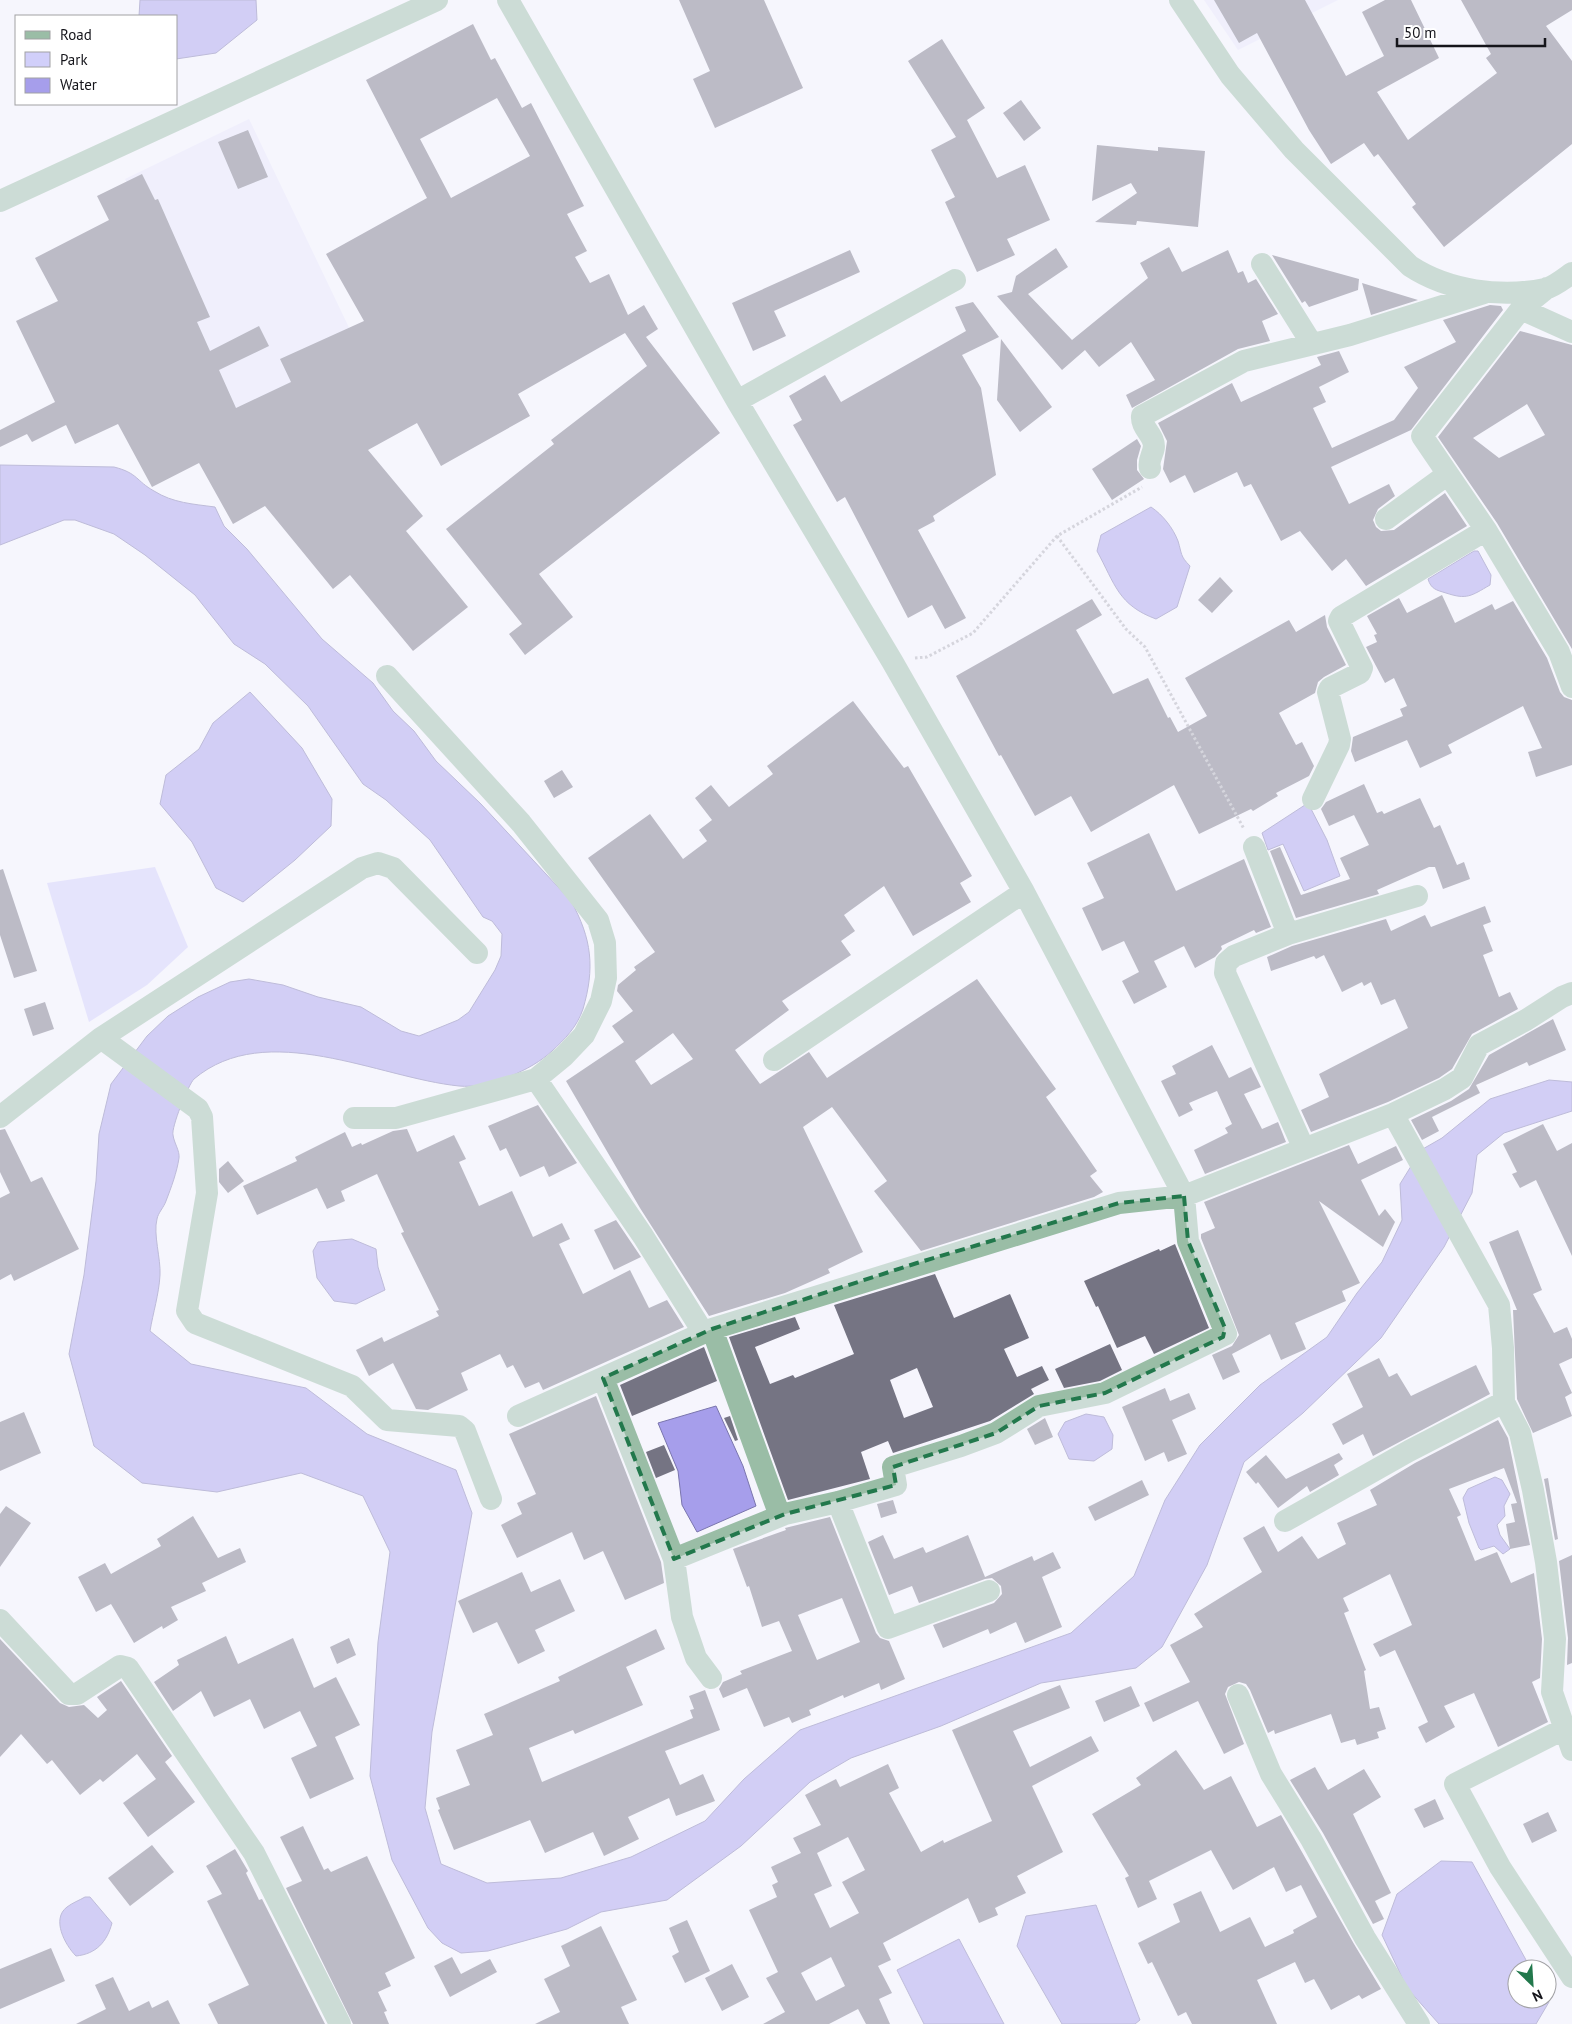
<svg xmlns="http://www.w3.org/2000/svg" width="1572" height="2024" viewBox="0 0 1572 2024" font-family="'PT Sans',sans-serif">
	<rect width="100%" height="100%" fill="#f6f5fd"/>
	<path fill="#e8e7fb" d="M1204,0H1338L1238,50Z
		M249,119L377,386L253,446L125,179Z"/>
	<path fill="#d1cffa" d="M155,867L188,947L147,985L89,1022L47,883Z"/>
	<path fill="#a69eeb" stroke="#7a75ad" d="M140,0H256L257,20L216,53L176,59V16H139Z
		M0,465L114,467C138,473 136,481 154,491C173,503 193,504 215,507L224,526L247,549L322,639L373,683L393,711L414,731L436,761L481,804L571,901C592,939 595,968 583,1009C577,1027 565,1039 552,1051C532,1070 488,1089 459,1086C379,1078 266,1018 194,1079C188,1085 171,1128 173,1135C174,1143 180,1151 179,1158C177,1172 171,1188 166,1201C164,1207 158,1213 157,1219C153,1234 161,1259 160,1275C159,1294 153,1313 150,1331L191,1364L306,1388L367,1434L456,1470L472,1513L432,1732L425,1808L441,1864L487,1883L561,1878L631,1857L705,1821L744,1779L800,1730L1071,1633L1134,1576L1165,1500L1200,1445L1260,1385L1327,1337L1357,1293L1382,1262L1402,1220L1400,1184L1421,1150L1442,1138L1490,1099L1549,1080L1572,1082V1111L1504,1133L1477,1155L1472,1193L1444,1247L1381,1338L1303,1413L1244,1462L1207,1565L1162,1647L1136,1668L1041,1683L941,1726L851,1758L810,1782L741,1846L667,1900L601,1912L567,1929L488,1951L461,1953L442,1943L428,1928L392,1860L370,1776L378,1642L390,1552L363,1496L301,1473L217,1492L142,1483L94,1446L69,1354L84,1275L96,1181L99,1134L111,1084L147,1036L168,1016L198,997L230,982L249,979L283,985L318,997L361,1007L401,1031L419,1036L458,1020L469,1012L495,970L501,956L502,934L492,921L483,917L430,840L386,800L363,784L308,706L265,664L234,644L195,595L145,555L114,534L75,520H64L0,545Z
		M1151,507C1163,515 1173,528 1178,541C1182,554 1180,556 1190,566L1177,607L1156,619C1118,605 1115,584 1097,551L1101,535Z
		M1474,551H1478L1491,575L1490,585C1471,596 1467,600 1446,593C1436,590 1431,589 1428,579Z
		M250,692L302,748L332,799L331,826L295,860L243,902L216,888L192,842L160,804L166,775L199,749L213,723Z
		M1308,803L1327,840L1340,876L1304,891L1283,844L1268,850L1262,833Z
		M352,1239L376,1249L378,1267L385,1290L356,1304L334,1301L317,1278L313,1251L318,1242Z
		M716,1406L743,1466L756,1506L697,1532L682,1505L678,1471L658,1423Z
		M1086,1414L1104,1417L1113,1435L1112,1449L1094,1461L1069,1459L1058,1434L1065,1422Z
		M1495,1477L1502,1480L1510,1494L1504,1506L1505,1516L1497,1525L1500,1535L1510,1549L1503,1554L1494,1546L1481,1550L1479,1548L1469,1523L1463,1498L1468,1489Z
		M1441,1861L1472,1862L1531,1969H1517V1999H1547L1549,2002L1536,2024H1439L1407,1988L1382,1935L1397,1894Z
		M85,1897H90L112,1923C107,1942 96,1954 76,1956C65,1945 51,1919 67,1907C72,1903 80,1900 85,1897Z
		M1096,1905L1140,2020L1135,2024H1062L1017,1946L1026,1916Z
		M959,1939L1004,2024H924L897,1970Z"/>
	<path fill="#757483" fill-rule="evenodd" d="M679,0H764L803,88L715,128L693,79L710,71Z
		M1214,0H1305L1346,76L1384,56L1362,12L1385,0H1411L1439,58L1377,92L1408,140L1497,73L1486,58L1491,54L1461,0H1572V10L1546,26L1572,61V144L1444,247L1412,207L1416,204L1378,154L1374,157L1364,143L1331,164L1309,130L1257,33L1239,43Z
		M473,24L491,60L495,58L522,108L531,103L584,206L567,214L587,251L575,257L590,283L609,274L628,315L644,305L658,329L646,337L720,433L539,574L573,617L525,655L509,634L522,624L446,529L554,444L551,440L647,366L625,333L518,394L530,416L441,466L417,423L368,450L423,516L406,531L468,607L413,651L350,575L333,589L265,506L233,524L199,463L152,487L118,424L75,444L66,425L32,442L27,434L0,447V430L55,402L16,321L58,301L35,258L109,220L97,196L142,174L155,200L158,199L210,317L197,322L210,351L259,326L269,346L219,370L236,408L291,382L280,359L364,321L326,254L427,198L366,80ZM497,98L530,156L451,198L420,139Z
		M942,39L985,108L967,120L997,178L1025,165L1050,220L1007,239L1015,255L977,272L945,202L955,197L931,150L956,137L908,61Z
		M1021,100L1041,128L1024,141L1003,113Z
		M248,130L268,177L238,189L218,142Z
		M1097,145L1158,151V147L1205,151L1198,227L1137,221L1136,225L1095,222L1137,193L1131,183L1092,201Z
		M1169,247L1182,272L1228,250L1238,273L1243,271L1248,283L1256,279L1278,314L1262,321L1270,341L1238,349L1132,408L1126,395L1155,380L1131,342L1099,367L1085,350L1062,370L997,296L1012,292L1016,276L1056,248L1068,267L1028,294L1072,340L1148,278L1140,263Z
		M850,250L860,272L774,311L786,336L753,351L732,303Z
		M1272,255L1359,279L1358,290L1309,307L1305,301L1302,303Z
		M1362,283L1418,300L1371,315Z
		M973,302L999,337L962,355L981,388L996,475L933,516L935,521L918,530L966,618L945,629L932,605L908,618L845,497L837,502L793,425L802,420L789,396L825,375L841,402L966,331L955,307Z
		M1490,305L1501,306L1503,310L1411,430L1331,467L1349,504L1389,484L1395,496L1378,509L1373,520L1376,527L1381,531L1394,530L1445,493L1467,526L1366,586L1346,559L1332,571L1300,531L1281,541L1251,484L1244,487L1237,472L1194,493L1185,475L1170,483L1163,469L1167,441L1158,423L1232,383L1241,402L1321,365L1317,357L1339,351L1349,372L1319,387L1326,402L1313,408L1332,448L1394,420L1418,388L1404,367L1456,342L1443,320Z
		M1520,331L1572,345V649L1497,523L1438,437ZM1527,404L1545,435L1499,458L1473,438Z
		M1001,339L1052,407L1020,432L997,400Z
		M1137,439L1141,446L1137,460V470L1144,479L1112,500L1092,469Z
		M1220,577L1233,591L1212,613L1198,600Z
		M1442,595L1455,623L1492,604L1495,610L1513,601L1547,658L1560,692L1564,697L1572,700V765L1536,777L1528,752L1542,748L1523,706L1448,745L1452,753L1420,768L1407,740L1355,762L1351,751L1353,737L1403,716L1400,709L1407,706L1394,678L1385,683L1366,647L1377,642L1374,635L1377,634L1367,616L1399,598L1407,613Z
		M1092,599L1102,615L1076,630L1113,694L1148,678L1168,718L1170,717L1178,732L1207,716L1185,678L1289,620L1296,632L1325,615L1327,627L1346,665L1324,677L1318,682L1315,693L1279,713L1296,745L1302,742L1314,766L1309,776L1276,793L1278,796L1253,811L1251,809L1199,834L1174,785L1091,832L1071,796L1035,816L1001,755L999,756L956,676Z
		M853,701L904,768L908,766L972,876L960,883L971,902L913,936L884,886L844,915L855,931L841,941L851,955L782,1001L789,1010L735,1050L760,1084L809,1052L827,1078L977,979L1056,1089L1046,1097L1097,1171L1090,1176L1103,1192L1094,1197L921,1251L874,1191L887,1181L832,1107L803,1127L863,1252L828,1269L830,1273L785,1293L709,1316L640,1208L566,1081L624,1042L612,1026L633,1011L617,991L618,985L636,970L634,967L655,952L588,858L650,814L683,859L707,841L699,830L712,820L695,798L711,785L729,807L773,774L767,766ZM673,1033L693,1059L651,1085L635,1061Z
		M562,770L573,787L554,798L544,781Z
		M1364,784L1377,813L1382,811L1384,814L1420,798L1434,828L1440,825L1457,865L1464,862L1470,879L1443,889L1435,867H1429L1377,890L1379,894L1296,918L1270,851L1280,847L1301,895L1350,879L1340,858L1369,845L1354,815L1329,826L1321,809L1326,802Z
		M1149,833L1176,891L1244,859L1271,927L1256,933L1254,930L1221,946L1222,949L1215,957L1195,968L1184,946L1154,961L1167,987L1134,1004L1122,981L1139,972L1124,941L1102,951L1082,908L1104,898L1087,863Z
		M3,869L37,971L14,978L0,935V870Z
		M1485,906L1491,922L1483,925L1493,951L1483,955L1499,997L1510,992L1518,1009L1472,1034L1452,1069L1439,1078L1388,1102L1311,1132L1301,1110L1329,1097L1319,1074L1408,1028L1395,999L1381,1005L1371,982L1364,986L1362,982L1342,992L1324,955L1316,959L1314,956L1271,971L1267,957L1292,946L1386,919L1391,931L1425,915L1431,927Z
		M45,1002L54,1029L33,1036L24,1009Z
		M1553,1019L1566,1050L1529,1066L1527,1062L1476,1085L1480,1093L1432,1117L1439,1131L1422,1140L1411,1120L1451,1101L1469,1089L1489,1055Z
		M1212,1045L1229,1078L1251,1067L1261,1087L1244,1094L1262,1129L1278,1122L1286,1142L1205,1174L1194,1150L1228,1133L1225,1128L1232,1124L1217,1091L1189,1103L1193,1110L1179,1117L1161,1081L1176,1074L1172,1066Z
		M538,1105L577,1163L549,1177L544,1166L520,1177L506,1148L500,1151L488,1126Z
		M1543,1124L1557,1151L1572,1143V1256L1536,1180L1520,1188L1512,1174L1517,1172L1503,1144Z
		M5,1129L31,1182L42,1177L79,1249L14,1281L11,1274L0,1280V1198L10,1193L0,1172V1130Z
		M407,1129L417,1152L454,1135L466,1159L459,1162L479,1206L512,1191L533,1237L562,1223L570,1239L559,1244L583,1294L630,1270L649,1308L667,1300L684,1327L543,1390L539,1382L525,1388L513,1365L507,1368L500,1354L461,1373L468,1390L428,1410L416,1409L393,1363L369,1376L356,1350L382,1337L384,1342L439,1316L436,1311L439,1310L401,1233L404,1232L377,1174L341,1191L345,1201L327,1209L317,1188L257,1215L243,1186L297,1161L295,1157L345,1132L352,1147L361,1143L362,1145L393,1131Z
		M1349,1145L1358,1164L1396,1146L1403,1160L1361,1180L1379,1216L1385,1209L1395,1222L1383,1247L1319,1201L1360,1283L1342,1291L1346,1301L1295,1323L1306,1349L1281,1360L1270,1334L1232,1354L1240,1372L1223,1380L1212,1355L1232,1346L1239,1335L1201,1238V1234L1215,1228L1204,1202Z
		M228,1161L244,1181L228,1193L219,1182V1169Z
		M616,1220L641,1257L614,1270L594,1230Z
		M1518,1230L1542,1290L1533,1294L1554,1333L1567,1327L1572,1339V1358L1559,1364L1572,1393L1565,1397L1572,1416L1533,1433L1517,1399L1513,1310H1517L1489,1242Z
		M1175,1244L1209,1328L1154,1354L1145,1336L1117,1348L1098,1306L1096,1307L1084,1281L1159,1249L1160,1251Z
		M935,1274L954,1318L1010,1294L1029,1338L1004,1349L1017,1377L1042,1366L1049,1380L1031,1389L1034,1394L990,1421L893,1453L888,1441L861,1452L870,1479L788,1500L729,1337L795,1317L800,1329L755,1347L770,1384L793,1375L795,1378L854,1354L834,1305ZM917,1368L933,1407L904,1418L890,1380Z
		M1110,1344L1122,1370L1100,1381L1064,1388L1055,1369Z
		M704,1347L717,1381L632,1416L620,1385Z
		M1379,1358L1389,1377L1397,1373L1411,1396L1476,1365L1490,1394L1373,1456L1363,1434L1343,1445L1332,1424L1363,1407L1347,1374Z
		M1165,1388L1170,1401L1189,1393L1196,1409L1172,1420L1187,1454L1168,1462L1164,1452L1145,1461L1122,1407Z
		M596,1396L661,1562L664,1583L625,1600L603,1551L584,1560L572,1532L517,1558L501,1525L522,1514L517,1503L536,1494L509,1434Z
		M24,1412L41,1453L0,1471V1422Z
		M730,1416L738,1440L735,1441L724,1418Z
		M1045,1418L1053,1437L1035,1445L1027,1429Z
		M1498,1420L1508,1438L1530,1545L1510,1549L1506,1524L1515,1522L1511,1504L1517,1503L1504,1468L1449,1489L1461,1515L1457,1517L1475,1561L1497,1552L1511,1583L1534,1573L1542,1639L1540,1678L1532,1682L1548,1722L1498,1747L1474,1693L1444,1706L1455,1727L1426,1743L1418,1727L1428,1722L1395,1650L1380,1657L1373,1644L1412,1625L1390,1574L1343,1598L1349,1611L1344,1613L1366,1670L1364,1671L1370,1709L1379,1707L1386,1729L1377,1732L1379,1738L1357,1745L1355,1739L1341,1743L1331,1714L1275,1734L1274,1730L1268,1733L1250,1690L1246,1684L1239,1682L1228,1687L1225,1694L1244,1744L1224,1754L1198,1701L1153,1722L1144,1703L1190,1682L1170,1645L1203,1627L1194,1614L1262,1572L1243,1538L1264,1526L1278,1552L1302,1536L1318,1559L1346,1544L1337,1523L1377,1505L1370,1490L1415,1463Z
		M664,1445L675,1470L656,1478L646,1452Z
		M1339,1453L1343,1459L1334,1465L1339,1475L1310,1492L1307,1486L1278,1508L1258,1482L1256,1484L1246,1472L1266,1455L1286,1479Z
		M1548,1478L1558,1539L1555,1540L1544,1479Z
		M1142,1480L1149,1495L1095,1521L1088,1507Z
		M893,1500L897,1513L881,1518L877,1504Z
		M6,1506L31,1523L0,1567V1514Z
		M193,1516L218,1558L240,1548L246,1562L202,1583L206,1591L171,1607L178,1620L163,1629L162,1626L134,1643L111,1604L96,1612L78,1577L105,1563L111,1574L161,1546L157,1539Z
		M830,1517L876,1633L880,1638L889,1641L905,1679L881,1690L879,1683L844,1698L843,1695L809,1710L811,1715L792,1723L789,1717L764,1727L747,1688L723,1698L719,1689L723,1682L742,1674L740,1671L792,1651L779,1621L762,1627L749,1586L747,1587L733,1549L786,1530L785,1528L789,1527ZM842,1598L860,1642L817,1660L798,1615Z
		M883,1535L894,1559L923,1547L926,1553L968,1535L985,1577L1032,1556L1034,1561L1053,1552L1061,1568L1042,1577L1062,1627L1025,1643L1016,1622L990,1634L988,1629L943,1648L933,1625L994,1603L1002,1594L1001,1586L992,1578L985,1579L919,1603L912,1586L889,1595L868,1542Z
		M1572,1555V1663L1567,1665L1568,1638L1559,1561Z
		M522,1572L531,1592L560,1579L575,1611L535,1630L545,1651L518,1664L497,1622L473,1633L458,1601Z
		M656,1629L665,1649L626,1667L643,1705L575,1734L573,1730L529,1748L542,1782L693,1718L690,1710L694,1709L689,1696L705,1690L720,1730L665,1751L680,1785L703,1774L715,1801L676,1816L669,1798L628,1817L639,1839L604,1856L593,1832L545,1853L530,1820L454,1850L438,1810L440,1809L436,1798L470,1785L456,1750L493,1735L484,1714L560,1681L558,1677Z
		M226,1636L238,1664L293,1638L314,1688L336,1677L360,1725L335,1737L354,1779L310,1799L291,1758L317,1746L300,1711L264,1729L250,1699L214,1717L201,1691L173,1711L154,1682L179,1665L177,1660Z
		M349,1638L356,1655L337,1664L330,1647Z
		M0,1639L60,1703L69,1707L84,1705L98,1718L107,1710L97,1697L121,1681L172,1756L165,1762L195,1802L148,1837L123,1803L156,1779L137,1754L103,1782L100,1779L80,1795L52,1760L47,1764L21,1734L0,1757Z
		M1060,1685L1070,1708L1013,1731L1030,1767L1091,1736L1099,1751L1032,1786L1063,1852L1017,1876L1026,1893L995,1908L998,1915L979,1923L968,1898L883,1943L891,1960L878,1966L892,1993L879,1999L890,2024H866L858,2009L829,2024H763L785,2012L766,1978L778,1972L749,1910L777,1897L772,1885L778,1882L771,1867L801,1853L793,1838L821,1825L805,1795L836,1779L840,1787L888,1764L899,1788L889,1793L921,1852L943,1840L944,1843L992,1821L952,1730ZM848,1837L865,1870L842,1882L859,1913L830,1928L814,1894L832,1886L817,1853ZM831,1957L845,1986L816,2001L801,1973Z
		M1131,1686L1140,1706L1104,1722L1095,1701Z
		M1176,1750L1204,1790L1231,1776L1257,1827L1281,1815L1354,1944L1381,1989L1362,1999L1359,1995L1331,2010L1314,1979L1305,1983L1295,1962L1257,1980L1277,2024H1192L1186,2012L1178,2016L1152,1962L1148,1964L1138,1943L1180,1922L1173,1904L1201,1891L1220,1932L1250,1917L1265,1947L1294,1933L1293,1930L1317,1917L1301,1885L1286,1892L1274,1867L1233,1890L1211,1850L1149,1881L1157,1899L1138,1908L1125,1878L1129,1876L1092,1814L1141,1785L1136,1778Z
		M1315,1767L1328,1790L1364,1769L1381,1797L1353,1814L1391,1893L1375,1901L1384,1919L1373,1924L1323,1833L1290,1780Z
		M1435,1799L1444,1819L1424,1828L1414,1809Z
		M1548,1812L1557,1831L1532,1843L1523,1824Z
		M303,1826L324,1870L328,1868L331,1872L367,1856L415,1958L385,1973L391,1986L378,1992L387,2011L384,2012L389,2024H353L286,1888L302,1881L280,1837Z
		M152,1845L174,1872L130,1906L108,1878Z
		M235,1849L248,1871L246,1873L259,1900L262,1899L325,2024H218L208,2004L249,1985L207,1901L222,1894L206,1866Z
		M687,1920L710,1971L685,1983L672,1956L679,1952L669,1928Z
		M601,1926L637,2000L621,2007L629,2024H535L560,2012L544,1979L570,1966L561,1946Z
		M51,1948L65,1981L0,2009V1969Z
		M452,1957L461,1974L490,1959L497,1972L450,1997L434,1966Z
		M732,1964L749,1997L722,2011L705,1978Z
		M113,1977L129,2011L149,2001L152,2008L168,2000L180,2024H76L106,2009L95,1985Z"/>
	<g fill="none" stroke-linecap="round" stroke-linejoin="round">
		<path stroke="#aeaeb5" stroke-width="3" stroke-dasharray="2.5 2.5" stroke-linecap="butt" d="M1057,536L1126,629L1145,647L1244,829
			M915,658L927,657L973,633L1057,536L1142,487"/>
		<path stroke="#9abda6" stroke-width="22" d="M508,0L737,401L892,661L1024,892L1184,1196L1188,1241L1226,1334L1105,1393L1039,1406L996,1433L961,1446L893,1467L896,1485L838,1502L785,1514L674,1559L603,1378
			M1180,0L1230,75L1294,150L1410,266C1448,291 1501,298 1545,289C1554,287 1565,278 1572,273
			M0,201L437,0
			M1262,264L1312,344
			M1547,288L1521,309L1422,436L1486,530L1559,652L1572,687
			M1521,309L1572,332
			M737,401L955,280
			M1150,468C1147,458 1157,451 1153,441C1150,432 1141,426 1142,416L1244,361L1350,335L1484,293
			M1386,519L1448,474
			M1313,799L1339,745L1340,739L1328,692L1330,688L1360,673L1362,668L1339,621L1341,617L1486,530
			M1254,847L1288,934L1234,956L1226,963L1225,973L1304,1149
			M1288,934L1417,896
			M101,1038L198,1109L202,1117L207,1193L187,1311L195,1323L352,1386L387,1420L459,1426L465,1431L491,1499
			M774,1060L1024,892
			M536,1079L643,1236L703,1332
			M1393,1114L1499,1305L1503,1348L1504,1402L1520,1433L1533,1490L1546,1562L1555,1639L1552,1692L1572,1750
			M0,1117L101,1038L362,868L378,863L393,868L477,953
			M354,1118H396L536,1079L564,1056L584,1035L601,1001L606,978L605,943L598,920L521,823L387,676
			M712,1329L780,1516
			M518,1416L712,1329L1119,1203L1184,1196L1393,1114L1445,1089L1462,1078L1479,1045L1526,1020L1562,997L1572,993
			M838,1502L888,1628L989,1591
			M1285,1521L1409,1451L1504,1402
			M674,1559L682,1617L696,1658L711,1678
			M0,1620L69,1694H77L120,1666L128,1668L254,1853L340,2024
			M1238,1695L1271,1774L1311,1839L1365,1938L1419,2024
			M1564,1729L1455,1784L1500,1867L1572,1977"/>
	</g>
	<path d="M0 0H1572V2024H0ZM1184,1196L1188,1241L1225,1328L1223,1337L1105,1393L1039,1406L996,1433L893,1467L896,1485L785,1514L674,1559L603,1378L712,1329L917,1263L1119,1203Z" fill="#f6f5fd" fill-opacity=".55" fill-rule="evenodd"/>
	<path fill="none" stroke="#22784c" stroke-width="4" stroke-dasharray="10 6" stroke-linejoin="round" d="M1184,1196L1188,1241L1225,1328L1223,1337L1105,1393L1039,1406L996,1433L893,1467L896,1485L785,1514L674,1559L603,1378L712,1329L917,1263L1119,1203Z"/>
	<rect x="15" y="15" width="162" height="90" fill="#ffffff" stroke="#a1a1a4"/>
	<rect x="25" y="31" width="25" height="8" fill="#9abda6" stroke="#a1a1a4"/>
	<text x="60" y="40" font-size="15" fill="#15151b">Road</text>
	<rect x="25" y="52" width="25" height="15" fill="#d1cffa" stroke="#a1a1a4"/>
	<text x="60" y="65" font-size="15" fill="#15151b">Park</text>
	<rect x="25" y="78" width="25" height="15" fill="#a69eeb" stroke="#a1a1a4"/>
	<text x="60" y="90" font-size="15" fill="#15151b">Water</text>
	<g transform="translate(1532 1984) rotate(155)"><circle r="24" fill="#ffffff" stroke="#a1a1a4"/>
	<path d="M0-4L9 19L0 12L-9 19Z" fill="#22784c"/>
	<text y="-8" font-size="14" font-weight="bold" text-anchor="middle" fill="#15151b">N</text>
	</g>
	<path d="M1397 38v8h148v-8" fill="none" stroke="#15151b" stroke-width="2.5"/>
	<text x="1404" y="38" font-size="15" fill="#15151b" stroke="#ffffff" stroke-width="4" paint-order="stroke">50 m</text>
</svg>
